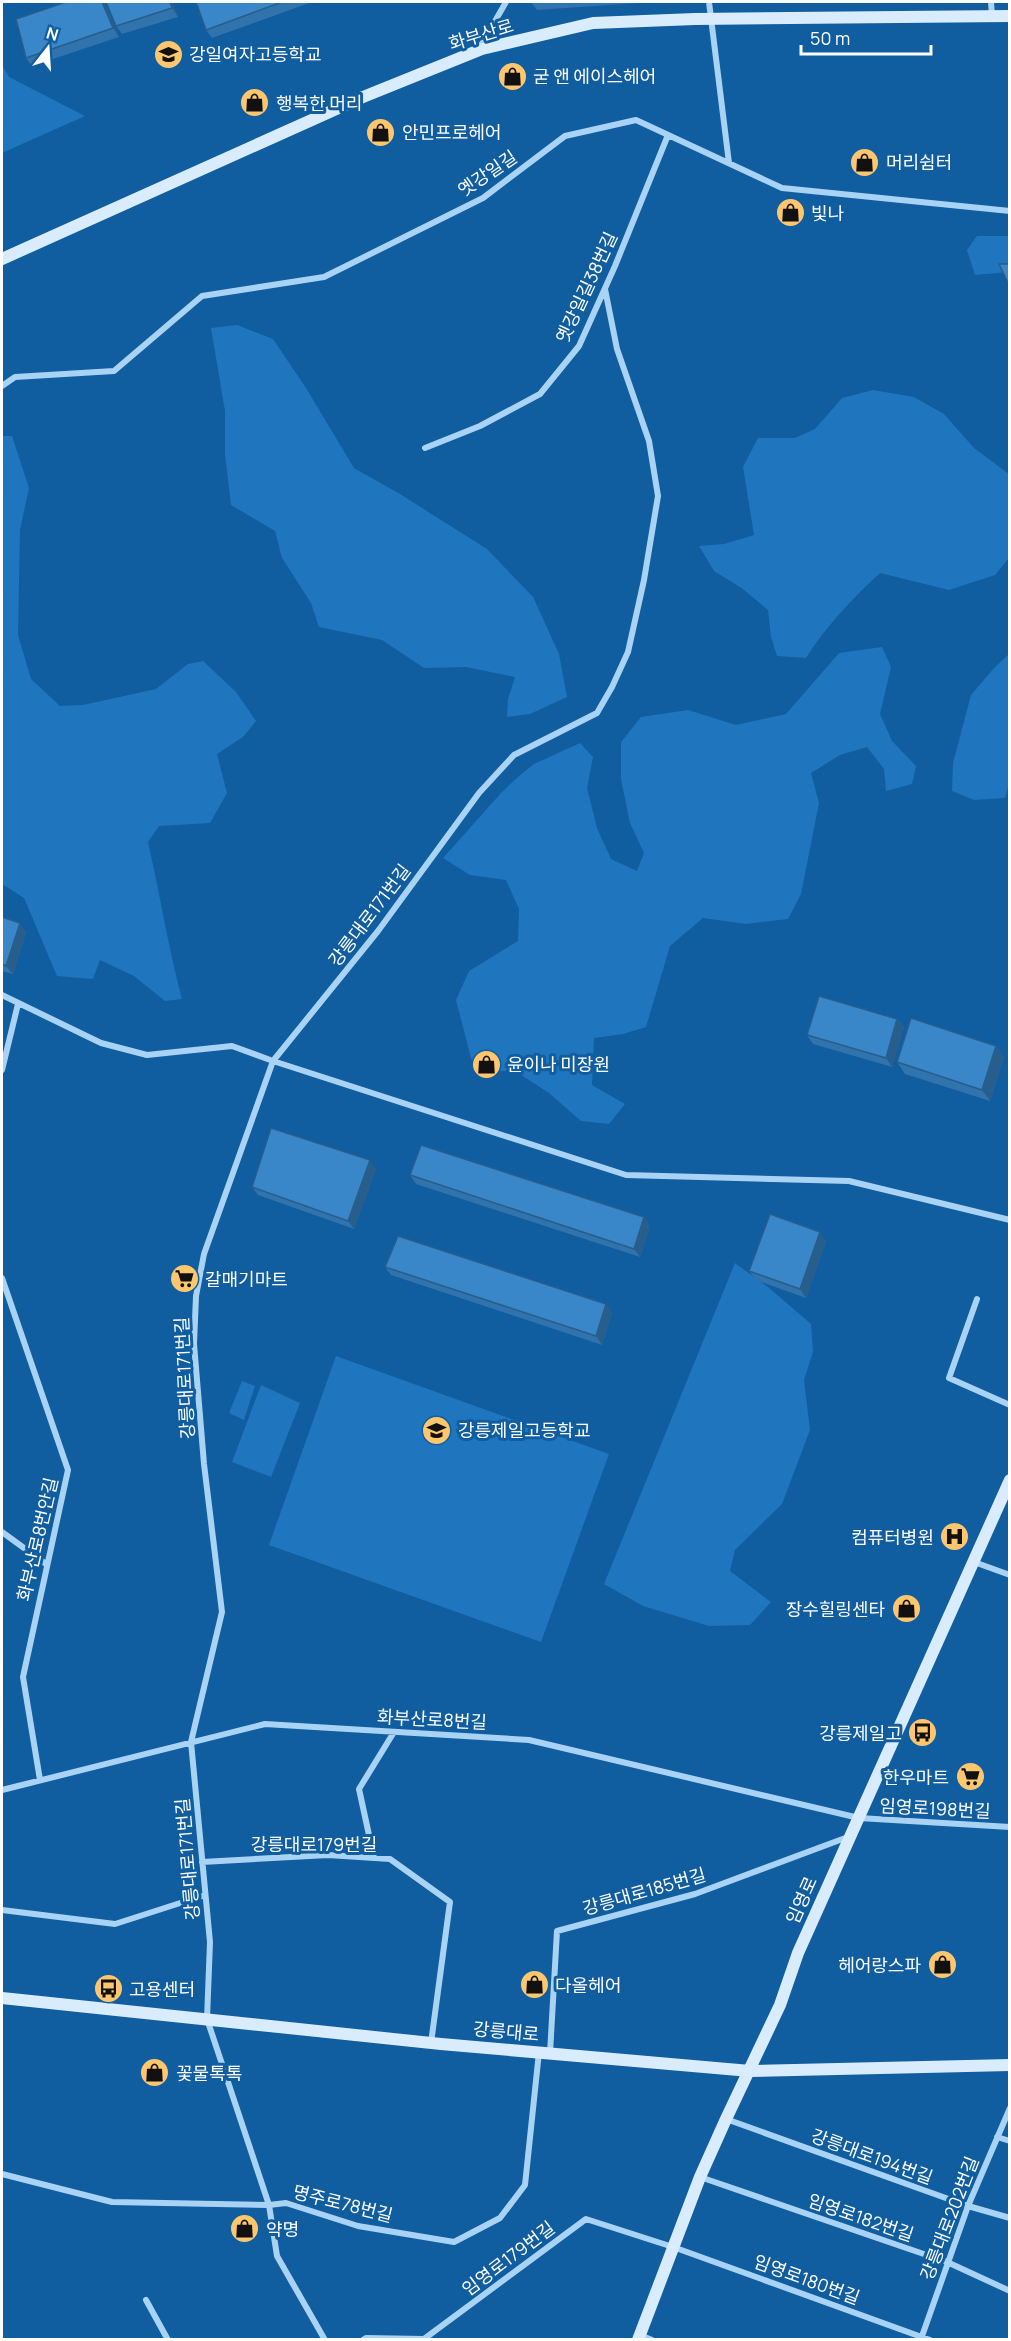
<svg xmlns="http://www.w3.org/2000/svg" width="1011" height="2341" viewBox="0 0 1011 2341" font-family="Manrope,'Noto Sans KR',sans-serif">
	<rect width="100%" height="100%" fill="#105da0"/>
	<path fill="#1f76be" d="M2,65L9,77L85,116L2,153Z
		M977,236H1009V272L975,275L967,250Z
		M237,325L273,339L306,388L354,468L400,494L487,549L533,597L559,654L567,697L530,714L507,717L508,699L515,677L466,667L424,668L382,640L319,627L311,603L282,558L275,531L231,505L225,454V411L211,328Z
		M873,390L914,397L944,414L974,448L1009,474V558L995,575L949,590L880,573C853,598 826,626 806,658L777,656L771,637L768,610L743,589L714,571L699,546L724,544L754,535L743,467L758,438H795L815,429L842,398Z
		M2,436H12L29,488L20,530L18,635L31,679L60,706L83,705L156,689L188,664L203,661L236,692L256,721L243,737L217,754L227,793L210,823L159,826L148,842C160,894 168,947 182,999L165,1001L134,976L100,960L93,979L57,976L24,898L2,884Z
		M882,647L891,667L880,714L892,741L916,766L912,784L886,791L884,769L867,747L840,755L811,773L819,803L801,894L788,919L746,924L703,918L670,946L646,1027L623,1034L594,1038L592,1085L625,1104L609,1124L581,1121L549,1093L515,1071H480L471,1058L456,1000L469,971L518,941L519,909L506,880L470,875L443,858L502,792L519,776L534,764L580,743L593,757L587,788L597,828L611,859L637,871L644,853L630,823L621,779V742L641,717L688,710L736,725L786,714L839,653Z
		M1009,654L1010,780L1005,798L974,800L952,791L953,763L971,695L994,668Z
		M735,1263L768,1287L811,1324L813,1352L804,1380L810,1430L782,1504L735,1550L730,1571L771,1602L750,1625L709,1626L643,1606L604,1584Z
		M336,1356L609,1454L541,1642L269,1545Z
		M242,1381L255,1386L244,1420L229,1413Z
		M261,1385L300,1403L271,1477L232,1462Z"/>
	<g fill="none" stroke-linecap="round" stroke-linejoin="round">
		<path stroke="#a9d3f5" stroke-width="6" d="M709,2L729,163
			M991,2L992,16
			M479,49L506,2
			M2,386L15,377L114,371L202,296L324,277L483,198L565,136L636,120L782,188L1010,211
			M425,448L480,426L540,394L579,346L615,266L668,135
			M2,995L101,1043L147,1055L232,1046L273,1061L626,1175L849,1181L1010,1220
			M2,1070L18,1004
			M2,1278L68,1470L23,1677L40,1780
			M977,1299L949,1378L1010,1405
			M2,1532L46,1564
			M974,1562L1010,1575
			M2,1790L265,1724L529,1740L859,1818L1010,1827
			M374,1858L359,1789L394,1732
			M202,1862L328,1855L390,1859L450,1902L431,2043
			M2,1910L115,1924L205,1895
			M550,2053L557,1931L695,1894L848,1837
			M726,2119L968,2206L1010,2218
			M997,2137L1010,2141
			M2,2174L112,2202L269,2205L286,2203L358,2226L454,2242L500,2218L525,2185L539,2052
			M700,2177L947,2262L1010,2291
			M146,2300L168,2340
			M640,2335L652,2340
			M921,2339L968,2206L1010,2108
			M325,2340L277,2256L269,2205L207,2019L210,1942L191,1742L222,1612L204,1464L194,1344L196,1296L204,1254L273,1061L378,931L479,793L514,755L597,713L612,687L628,652L644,580L658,496L649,441L617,349L605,289
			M363,2340L366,2338L424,2339L586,2219L673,2247L930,2340"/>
		<path stroke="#d9ecfe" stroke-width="12" d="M2,259L363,97L482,49L593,23L695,19L1010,16
			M2,1998L441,2044L750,2071L1010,2065
			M638,2340L700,2177L726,2119L780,2005L798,1953L1010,1480"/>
	</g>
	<path fill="#3173ac" d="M66,2H104L119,37L32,66L26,58Z
		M106,2H172L178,17L122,34L116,26Z
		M198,2H312L212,38L206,30Z
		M531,2H652L537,10Z
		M2,917L26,932L13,974L2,971Z
		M897,1019L904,1027L892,1067L813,1044L807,1035Z
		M996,1046L1004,1057L990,1101L905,1074L897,1062Z
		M376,1169L354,1229L258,1195L252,1187Z
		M410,1175L644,1217L650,1226L640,1257L416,1184Z
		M826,1241L806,1298L756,1280L749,1271Z
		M385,1267L606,1304L612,1313L602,1345L391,1275Z"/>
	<path fill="#285e8c" d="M102,2H104L119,37L113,28Z
		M170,2H172L178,17L172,8Z
		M20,923L26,932L13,974L6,966Z
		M897,1019L904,1027L892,1067L886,1058Z
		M996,1046L1004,1057L990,1101L982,1090Z
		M370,1160L376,1169L354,1229L348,1221Z
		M644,1217L650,1226L640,1257L634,1249Z
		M820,1232L826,1241L806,1298L800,1289Z
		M606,1304L612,1313L602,1345L596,1336Z"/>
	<path fill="#3986c8" stroke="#285e8c" stroke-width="1.5" d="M66,2H102L113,28L26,58L16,19Z
		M106,2H170L172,8L116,26Z
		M196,2H282L206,30Z
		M999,264H1010V287Z
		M2,917L20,923L6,966L2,964Z
		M819,996L897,1019L886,1058L807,1035Z
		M911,1018L996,1046L982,1090L897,1062Z
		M271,1128L370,1160L348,1221L252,1187Z
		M421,1145L644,1217L634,1249L410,1175Z
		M770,1214L820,1232L800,1289L749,1271Z
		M398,1236L606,1304L596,1336L385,1267Z"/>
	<defs>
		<symbol id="school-disc" viewBox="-11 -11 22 22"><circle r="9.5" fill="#ffc76d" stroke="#105da0"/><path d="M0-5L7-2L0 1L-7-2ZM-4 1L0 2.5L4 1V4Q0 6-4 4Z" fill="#111"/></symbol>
		<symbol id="shop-disc" viewBox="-11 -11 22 22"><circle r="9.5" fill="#ffc76d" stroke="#105da0"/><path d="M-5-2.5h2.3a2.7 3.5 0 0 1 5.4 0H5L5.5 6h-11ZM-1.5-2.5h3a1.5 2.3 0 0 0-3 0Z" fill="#111"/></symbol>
		<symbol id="supermarket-disc" viewBox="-11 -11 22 22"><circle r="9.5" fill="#ffc76d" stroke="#105da0"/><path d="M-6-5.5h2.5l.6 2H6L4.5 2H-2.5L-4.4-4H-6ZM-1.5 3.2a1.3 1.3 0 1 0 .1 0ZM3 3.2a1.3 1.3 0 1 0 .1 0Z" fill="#111"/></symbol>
		<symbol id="hospital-disc" viewBox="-11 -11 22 22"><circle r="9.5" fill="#ffc76d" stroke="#105da0"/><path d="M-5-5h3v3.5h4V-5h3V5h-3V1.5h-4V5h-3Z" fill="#111"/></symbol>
		<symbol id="bus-disc" viewBox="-11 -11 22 22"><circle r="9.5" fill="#ffc76d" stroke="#105da0"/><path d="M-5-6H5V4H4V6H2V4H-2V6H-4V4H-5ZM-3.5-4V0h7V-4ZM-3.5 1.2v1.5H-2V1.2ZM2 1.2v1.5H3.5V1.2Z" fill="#111"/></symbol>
	</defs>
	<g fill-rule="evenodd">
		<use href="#school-disc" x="152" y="38" width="33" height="33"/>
		<use href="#shop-disc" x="496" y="60" width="33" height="33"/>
		<use href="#shop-disc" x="238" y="86" width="33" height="33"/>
		<use href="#shop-disc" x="364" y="116" width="33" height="33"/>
		<use href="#shop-disc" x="848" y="146" width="33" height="33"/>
		<use href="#shop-disc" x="774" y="196" width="33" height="33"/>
		<use href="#shop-disc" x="470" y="1048" width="33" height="33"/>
		<use href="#supermarket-disc" x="168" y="1262" width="33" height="33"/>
		<use href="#school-disc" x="420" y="1414" width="33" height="33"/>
		<use href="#hospital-disc" x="938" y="1520" width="33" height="33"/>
		<use href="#shop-disc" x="890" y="1592" width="33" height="33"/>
		<use href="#bus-disc" x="906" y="1716" width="33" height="33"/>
		<use href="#supermarket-disc" x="954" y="1760" width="33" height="33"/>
		<use href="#shop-disc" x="926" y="1948" width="33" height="33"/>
		<use href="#shop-disc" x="518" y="1968" width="33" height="33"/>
		<use href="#bus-disc" x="92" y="1972" width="33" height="33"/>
		<use href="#shop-disc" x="138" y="2056" width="33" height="33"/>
		<use href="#shop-disc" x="228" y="2212" width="33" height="33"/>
	</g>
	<g text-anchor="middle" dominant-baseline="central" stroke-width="6" stroke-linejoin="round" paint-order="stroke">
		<g font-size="18" fill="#fff" stroke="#105da0">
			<text transform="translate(481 34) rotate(-17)">화부산로</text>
			<text transform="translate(487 173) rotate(-34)">옛강일길</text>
			<text transform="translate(586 287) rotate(-65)">옛강일길38번길</text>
			<text transform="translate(369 915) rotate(-53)">강릉대로171번길</text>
			<text transform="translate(184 1378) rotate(-93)">강릉대로171번길</text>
			<text transform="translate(37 1539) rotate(-77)">화부산로8번안길</text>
			<text transform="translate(432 1719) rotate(3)">화부산로8번길</text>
			<text transform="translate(935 1808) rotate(3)">임영로198번길</text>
			<text x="314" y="1844">강릉대로179번길</text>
			<text transform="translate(187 1859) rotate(-95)">강릉대로171번길</text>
			<text transform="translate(644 1891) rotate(-16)">강릉대로185번길</text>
			<text transform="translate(801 1900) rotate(-66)">임영로</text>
			<text transform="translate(506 2031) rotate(5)">강릉대로</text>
			<text transform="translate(872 2156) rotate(20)">강릉대로194번길</text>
			<text transform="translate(343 2203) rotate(14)">명주로78번길</text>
			<text transform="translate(861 2217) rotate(19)">임영로182번길</text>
			<text transform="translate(949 2218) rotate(-69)">강릉대로202번길</text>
			<text transform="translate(508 2258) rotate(-37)">임영로179번길</text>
			<text transform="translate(807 2279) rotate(20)">임영로180번길</text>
		</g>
		<g font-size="18" fill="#fff" stroke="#105da0" text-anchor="start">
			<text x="189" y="54">강일여자고등학교</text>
			<text x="533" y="76">굳 앤 에이스헤어</text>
			<text x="276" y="103">행복한 머리</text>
			<text x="402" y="132">안민프로헤어</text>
			<text x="886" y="162">머리쉼터</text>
			<text x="811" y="213">빛나</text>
			<text x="507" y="1064">윤이나 미장원</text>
			<text x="205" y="1279">갈매기마트</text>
			<text x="458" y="1430">강릉제일고등학교</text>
			<text x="934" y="1537" text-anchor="end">컴퓨터병원</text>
			<text x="885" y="1609" text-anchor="end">장수힐링센타</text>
			<text x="902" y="1733" text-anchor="end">강릉제일고</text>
			<text x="949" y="1777" text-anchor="end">한우마트</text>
			<text x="921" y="1965" text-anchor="end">헤어랑스파</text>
			<text x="555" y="1985">다올헤어</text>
			<text x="129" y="1989">고용센터</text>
			<text x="176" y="2073">꽃물톡톡</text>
			<text x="266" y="2229">약명</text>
		</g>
	</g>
	<rect width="1011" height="2341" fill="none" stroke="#ffffff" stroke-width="6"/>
	<g transform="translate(48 48) rotate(17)" stroke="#105da0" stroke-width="4.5" paint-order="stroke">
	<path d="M0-4.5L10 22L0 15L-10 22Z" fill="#ffffff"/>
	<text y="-9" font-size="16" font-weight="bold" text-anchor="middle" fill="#ffffff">N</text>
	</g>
	<path d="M801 45v9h130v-9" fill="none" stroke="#ffffff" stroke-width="3"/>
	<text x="810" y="45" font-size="18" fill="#ffffff" stroke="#105da0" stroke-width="4.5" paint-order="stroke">50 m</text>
</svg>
